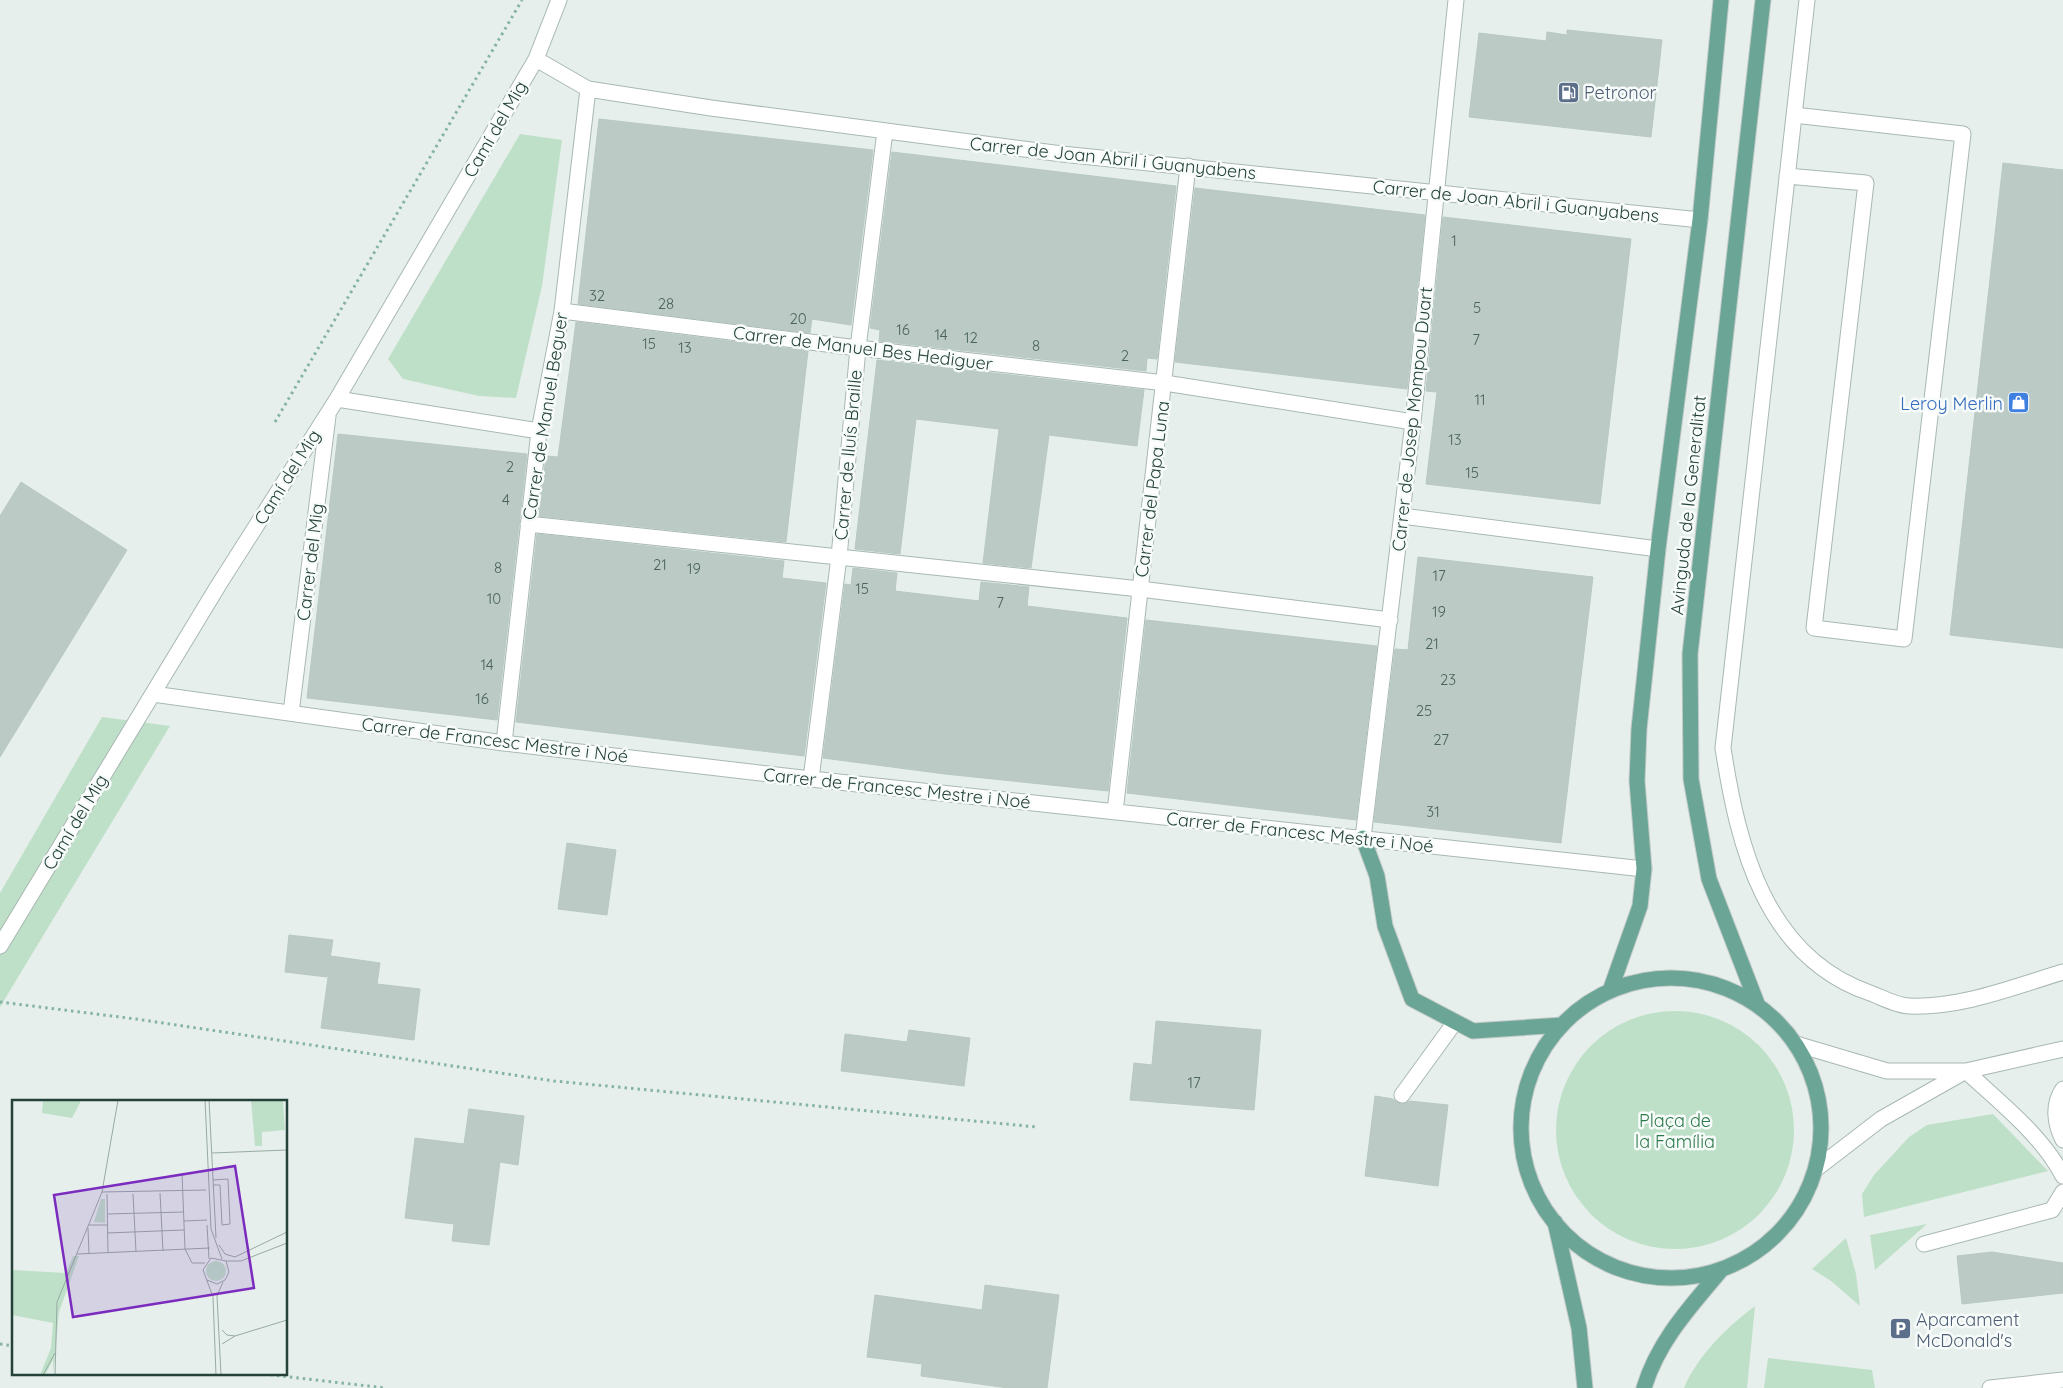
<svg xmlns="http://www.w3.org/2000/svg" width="2063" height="1388" viewBox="0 0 2063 1388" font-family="Quicksand,sans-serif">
	<rect width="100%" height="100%" fill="#e6efeb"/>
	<path fill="#bfe0c8" d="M520,134L562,140L542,286L516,398L479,396L403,379L388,359Z
		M102,717L170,726L0,1007V893Z
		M1556 1130a119 119 0 1 1 238 0a119 119 0 1 1-238 0Z
		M1993,1114L2048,1171L1864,1217L1862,1194L1874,1175L1909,1137L1927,1125Z
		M1927,1224L1875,1270L1870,1235Z
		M1846,1238L1856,1274L1860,1306L1831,1281L1812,1269Z
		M1755,1306L1747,1388H1684C1698,1355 1727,1327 1755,1306Z
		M1768,1358L1872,1370L1875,1388H1764Z"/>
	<path fill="#bbcac4" stroke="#b8c9c2" d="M1567,30L1662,40L1651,137L1469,117L1479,33L1546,41L1547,32L1567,35Z
		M599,119L873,150L851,325L812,319L810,333L578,304Z
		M892,152L1176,186L1157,359L1147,358L1146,371L879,341L880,330L870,328Z
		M2003,163L2063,170V648L1950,635Z
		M1195,188L1425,215L1407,389L1175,362Z
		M1443,217L1631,239L1600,504L1426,484L1437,392L1426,391Z
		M576,322L808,351L786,542L539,516L546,456L558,457Z
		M877,360L1144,390L1137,446L1049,435L1031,568L983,563L999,429L916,419L900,554L855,549Z
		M338,434L527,454L497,720L307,698Z
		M21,482L127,550L0,757V516Z
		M537,534L784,561L782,578L826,583L804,756L516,722Z
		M1418,557L1593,577L1561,843L1374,822L1395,649L1408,650Z
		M853,568L897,573L895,591L979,601L981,582L1029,587L1027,606L1127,618L1108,791L945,774L823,758L845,584L851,585Z
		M1146,620L1377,646L1356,820L1127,793Z
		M567,843L616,850L607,915L558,909Z
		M289,935L333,940L327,977L285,972Z
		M331,956L380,963L377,984L420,989L414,1040L321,1028Z
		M1156,1021L1261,1030L1254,1110L1130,1100L1134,1063L1152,1065Z
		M909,1030L970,1038L964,1086L841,1071L845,1034L907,1042Z
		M1375,1096L1393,1099L1401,1104L1410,1101L1448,1105L1438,1186L1365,1176Z
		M469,1109L524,1116L518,1165L500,1162L489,1245L452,1241L454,1224L405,1218L415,1138L464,1144Z
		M1992,1252L2063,1263V1293L1962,1304L1957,1256Z
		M985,1285L1059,1295L1047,1388H1008L921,1376L922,1364L867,1357L875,1295L982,1310Z"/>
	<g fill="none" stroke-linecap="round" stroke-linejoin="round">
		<defs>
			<path id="minor" d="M1807,0L1723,748C1738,846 1765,957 1870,993C1881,997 1897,1006 1909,1006C1962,1008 2013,987 2063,972
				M536,59L588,89L711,108L1062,154L1700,220
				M1787,176L1866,183L1814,628L1904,639L1963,134L1794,115
				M562,311L858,348L1165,383L1413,422
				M337,399L539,431
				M1402,516L1658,549
				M528,524L1140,589L1390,620
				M153,694L504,743L811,779L1644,869
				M291,713L328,416
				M504,743L539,431L562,311L588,89
				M811,779L839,557L858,348L885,131
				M1115,812L1188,166
				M1363,838L1413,422L1456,0
				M0,946L218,586L337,399L536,59L559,0
				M1796,1044L1887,1071H1966L2063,1049
				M1966,1071C1999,1102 2042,1135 2063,1176
				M2063,1089C2052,1105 2055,1124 2063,1140
				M1402,1095L1455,1022
				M1816,1169L1881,1119L1964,1072
				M1924,1244L2052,1210L2063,1192
				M1990,1388L2063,1380"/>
			<path id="major" d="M1363,838L1377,876L1385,926L1412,999L1473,1031L1562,1025
				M1521 1128a150 150 0 1 1 300 0a150 150 0 1 1-300 0Z
				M1610,991L1640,906L1644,869L1637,781L1639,729L1658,549L1700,220L1721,0
				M1758,1006L1709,879L1691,779L1690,654L1763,0
				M1555,1222L1579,1328L1585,1388
				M1644,1388C1658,1341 1691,1306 1722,1269"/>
		</defs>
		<use href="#minor" stroke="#a8b8b2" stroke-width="17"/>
		<use href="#major" stroke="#c2cac8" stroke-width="17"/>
		<path stroke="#86b3a5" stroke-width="3" stroke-dasharray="2.5 4" stroke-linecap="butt" d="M275,422L522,0
			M0,1002L136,1019L554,1081L1037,1127
			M0,1344L14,1346
			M264,1374L386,1388"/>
		<use href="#minor" stroke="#fff" stroke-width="15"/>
		<use href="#major" stroke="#6aa596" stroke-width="15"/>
	</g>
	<defs>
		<symbol id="fuel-square" viewBox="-11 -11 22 22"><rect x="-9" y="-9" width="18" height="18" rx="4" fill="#5c6f8a" stroke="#f7fbf9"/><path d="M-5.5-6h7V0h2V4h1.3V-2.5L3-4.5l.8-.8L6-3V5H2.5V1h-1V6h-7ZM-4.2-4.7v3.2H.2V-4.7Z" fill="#fff"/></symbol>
		<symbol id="shop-square" viewBox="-11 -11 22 22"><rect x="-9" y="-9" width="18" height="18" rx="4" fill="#3f7fe0" stroke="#f7fbf9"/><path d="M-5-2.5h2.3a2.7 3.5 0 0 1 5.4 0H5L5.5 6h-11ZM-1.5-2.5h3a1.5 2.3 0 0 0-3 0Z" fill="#fff"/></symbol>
		<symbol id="parking-square" viewBox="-11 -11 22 22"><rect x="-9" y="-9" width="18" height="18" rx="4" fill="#5c6f8a" stroke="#f7fbf9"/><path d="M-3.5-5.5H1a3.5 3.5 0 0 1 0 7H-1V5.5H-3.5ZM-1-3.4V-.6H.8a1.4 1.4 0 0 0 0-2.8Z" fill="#fff"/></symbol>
	</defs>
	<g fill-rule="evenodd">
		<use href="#fuel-square" x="1556" y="80" width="25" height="25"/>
		<use href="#shop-square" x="2006" y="390" width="25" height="25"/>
		<use href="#parking-square" x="1888" y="1316" width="25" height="25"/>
	</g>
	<g text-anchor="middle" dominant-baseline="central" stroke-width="5" stroke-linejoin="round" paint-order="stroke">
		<g font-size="15" fill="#4a645c">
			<text x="1454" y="240">1</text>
			<text x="597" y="295">32</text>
			<text x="666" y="303">28</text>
			<text x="1477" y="307">5</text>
			<text x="798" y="318">20</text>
			<text x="903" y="329">16</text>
			<text x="941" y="334">14</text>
			<text x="971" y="337">12</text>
			<text x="1476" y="339">7</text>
			<text x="649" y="343">15</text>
			<text x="1036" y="345">8</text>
			<text x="685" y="347">13</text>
			<text x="1125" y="355">2</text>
			<text x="1480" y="399">11</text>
			<text x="1455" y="439">13</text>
			<text x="510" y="466">2</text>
			<text x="1472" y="472">15</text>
			<text x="506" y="499">4</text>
			<text x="660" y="564">21</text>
			<text x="498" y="567">8</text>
			<text x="694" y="568">19</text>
			<text x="1439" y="575">17</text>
			<text x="862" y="588">15</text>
			<text x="494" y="598">10</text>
			<text x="1000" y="602">7</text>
			<text x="1439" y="611">19</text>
			<text x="1432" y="643">21</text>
			<text x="487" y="664">14</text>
			<text x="1448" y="679">23</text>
			<text x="482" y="698">16</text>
			<text x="1424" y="710">25</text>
			<text x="1441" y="739">27</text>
			<text x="1433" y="811">31</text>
			<text x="1194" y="1082">17</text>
		</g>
		<g font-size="18" fill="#4e5e75" stroke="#f7fbf9" text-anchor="start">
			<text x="1584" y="92">Petronor</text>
			<text x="1916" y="1319">Aparcament<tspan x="1916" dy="21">McDonald's</tspan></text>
		</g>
		<g font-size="18" fill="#24423a" stroke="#f7fbf9">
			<text transform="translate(495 129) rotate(-60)">Camí del Mig</text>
			<text transform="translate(1113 158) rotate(6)">Carrer de Joan Abril i Guanyabens</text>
			<text transform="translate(1516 201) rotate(6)">Carrer de Joan Abril i Guanyabens</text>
			<text transform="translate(863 348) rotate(7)">Carrer de Manuel Bes Hediguer</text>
			<text transform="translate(545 416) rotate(-81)">Carrer de Manuel Beguer</text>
			<text transform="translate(1412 419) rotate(-84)">Carrer de Josep Mompou Duart</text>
			<text transform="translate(848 455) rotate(-85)">Carrer de lluís Braille</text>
			<text transform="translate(287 477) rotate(-58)">Camí del Mig</text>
			<text transform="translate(1152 489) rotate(-83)">Carrer del Papa Luna</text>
			<text transform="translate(1688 505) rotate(-84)">Avinguda de la Generalitat</text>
			<text transform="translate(310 562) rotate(-83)">Carrer del Mig</text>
			<text transform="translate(495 740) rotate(7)">Carrer de Francesc Mestre i Noé</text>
			<text transform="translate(897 788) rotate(6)">Carrer de Francesc Mestre i Noé</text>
			<text transform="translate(75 822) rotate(-59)">Camí del Mig</text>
			<text transform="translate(1300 832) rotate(6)">Carrer de Francesc Mestre i Noé</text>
		</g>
		<g font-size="18" fill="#366cbe" stroke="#f7fbf9" text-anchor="end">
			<text x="2003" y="403">Leroy Merlin</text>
		</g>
		<g font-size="18" fill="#2d7a4b" stroke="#f7fbf9">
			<text x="1675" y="1120">Plaça de<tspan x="1675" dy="21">la Família</tspan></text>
		</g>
	</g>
	<g transform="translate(12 1100)">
		<rect width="275" height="275" fill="#e6efeb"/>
		<path d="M31,0H68V3L60,18L30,13ZM239,0H271L273,30L250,32V46H243ZM89,99H93V123L82,122ZM61,156H67L47,212L41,275V260L33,275H28L39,248L41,223L0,215V170L54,173ZM194 171a10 10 0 1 1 20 0a10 10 0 1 1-20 0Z" fill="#bfe0c8"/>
		<path fill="none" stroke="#98aaa4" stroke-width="1" d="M193,0L199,129L210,159M197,0L204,138M200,53L275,50M170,73L173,149M201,80L216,79L218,124L210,125L208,85H201M90,92L194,90M148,93L151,151M95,94L96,153M121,94L124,152M95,114L172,112M172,121L195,120M77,125H95M195,125L197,159M76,128L77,153M95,133L172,130M207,145L213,154L223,157L275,132M173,149L180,163H193M65,154L198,148M214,161H229L275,143M195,180L205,184L213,180L217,172L214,161L199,158L191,170L201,197L204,275M210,230L215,235L223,236L210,244M223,236L275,220M31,275L43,253M43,275L45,202L90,92L106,0M209,275L205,196L211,182"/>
		<path fill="#7b2cbf" fill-opacity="0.15" stroke="#7b2cbf" stroke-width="2.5" d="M223,66L242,188L61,217L42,95Z"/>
		<rect width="275" height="275" fill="none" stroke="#24423a" stroke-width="2.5"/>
	</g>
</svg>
